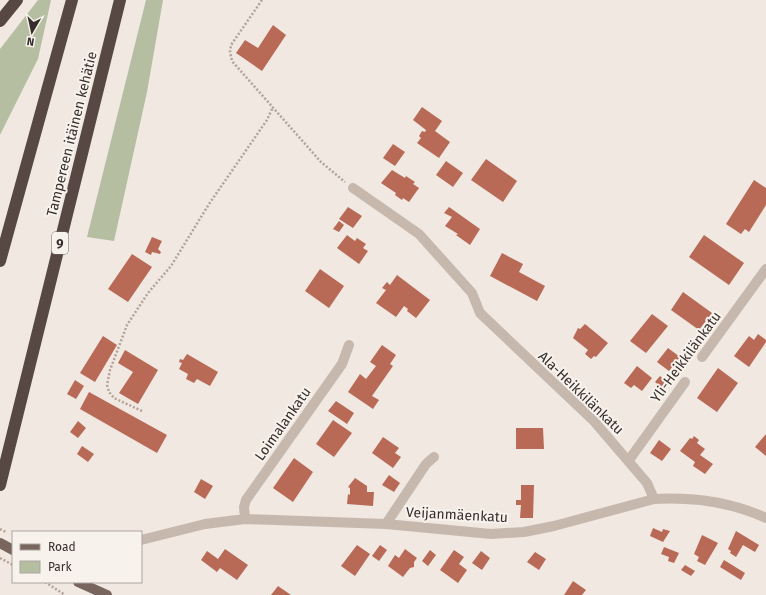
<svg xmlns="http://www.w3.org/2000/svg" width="766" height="595" viewBox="0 0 766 595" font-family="'Fira Sans',sans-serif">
	<rect width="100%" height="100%" fill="#f0e8e1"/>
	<path fill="#b6bea2" d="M38,0H51L38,59L0,135V49Z
		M146,0H163L147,92L114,241L87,237Z"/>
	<path fill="#b86a57" d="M273,25L286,35L262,71L236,53L245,40L258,48Z
		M422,107L442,121L435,131L450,142L439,158L417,143L421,138L419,136L422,131L425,132L426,130L413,120Z
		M393,144L405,152L395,166L383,158Z
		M486,159L517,181L503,202L471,180Z
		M446,161L463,173L453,187L436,175Z
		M392,170L405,178L406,176L415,182L413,184L419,188L409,202L403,198L402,200L395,195L396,193L381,183Z
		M754,180L766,188V205L749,232L745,229L741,234L726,224Z
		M348,207L362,216L353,228L339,219Z
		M449,207L480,229L470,245L456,235L458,234L445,226L452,217L444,213Z
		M339,221L344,225L339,232L333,229Z
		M347,235L355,241L357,238L366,244L363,248L368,251L359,264L337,248Z
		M704,235L744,263L729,285L689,257Z
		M152,237L162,241L158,249L161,252L160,254L152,252L151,255L145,252Z
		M502,253L523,264L519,272L545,286L537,301L490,276Z
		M132,254L152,267L128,302L108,289Z
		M320,269L344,286L329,308L305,291Z
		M397,275L430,300L416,318L407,311L408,309L404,306L396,317L376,303L386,290L382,288L387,282L390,285Z
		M683,292L712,313L699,330L671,310Z
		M652,314L668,326L646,353L630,341Z
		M585,324L608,343L596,357L594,356L591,359L585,354L588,350L573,338L578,328L580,329Z
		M758,334L766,340V342L749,367L734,356L749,336L754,340Z
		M103,336L117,345L95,382L80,373Z
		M382,345L396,355L390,364L393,366L372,396L379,400L373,409L348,392L360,374L366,379L376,366L370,362Z
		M668,348L680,357L669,371L657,362Z
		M125,350L158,370L138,404L119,393L133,372L118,363Z
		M187,354L218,372L210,386L197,379L194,383L186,379L188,374L179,369L182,363L179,362L180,359L183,360Z
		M637,366L652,378L642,391L634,385L631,388L624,383Z
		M718,368L738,383L717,412L697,398Z
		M660,376L668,383L664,389L655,382Z
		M75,380L84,386L76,399L67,394Z
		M89,392L167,435L157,453L80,409Z
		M336,401L354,413L347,424L328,411Z
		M333,420L352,433L334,457L316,444Z
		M78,421L86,428L78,438L70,432Z
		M516,428H543L544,449H516Z
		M766,434V456L755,447Z
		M694,436L699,440L697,443L705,449L700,455L713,464L705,474L693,466L695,462L680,451L690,438L692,439Z
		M383,437L399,448L395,453L401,457L393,468L372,453Z
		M659,440L671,449L662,461L650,453Z
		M82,446L94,454L88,462L77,454Z
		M294,458L313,472L293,502L273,488Z
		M389,475L400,483L394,492L382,485Z
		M355,478L367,486V492H374L373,506L347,504L348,494L350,495V488L348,487Z
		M201,479L213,486L205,499L194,492Z
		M521,485H534L533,518H520L521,505H516V500H521Z
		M653,528L662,532L663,529L670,531L663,542L650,536Z
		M736,531L759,545L755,552L743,545L736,557L730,553L731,551L728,549Z
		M702,535L718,543L705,565L697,561L699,557L694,554Z
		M357,545L370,554L355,576L341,566Z
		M380,545L387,550L379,561L372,556Z
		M664,547L679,553L674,563L668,561L669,557L661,554Z
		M225,549L248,565L237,580L220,568L217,572L201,560L207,551L218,559Z
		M405,549L417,558L414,562V567L410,568L403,577L388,566L395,555L399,558Z
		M430,550L436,555L428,566L422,561Z
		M454,550L464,557L459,564L467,570L458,583L440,570Z
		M481,551L490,558L482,570L472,563Z
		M535,552L546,559L539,570L527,562Z
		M724,560L745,573L741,580L720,567Z
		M685,565L695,571L691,576L681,570Z
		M573,581L586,590L582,595H564Z
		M278,586L291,595H271Z"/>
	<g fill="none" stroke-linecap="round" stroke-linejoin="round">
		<path stroke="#b3a298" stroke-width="2.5" stroke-dasharray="2 2" stroke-linecap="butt" d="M262,0L231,45L230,52L232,61L321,162L345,182
			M142,411L114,398L109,392L107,385L110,370L127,325L148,293L171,266L209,204L267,120L273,107
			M0,529L6,532
			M0,558L13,565
			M45,582L65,595"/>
		<path stroke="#c7b8ae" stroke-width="10" d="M353,188L419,234L472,293L480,313L593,420L647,483L654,499
			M702,357L766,269
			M629,460L685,382
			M245,519L244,507L246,500L342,364L349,345
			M386,524L426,464L434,457
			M141,540L205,524L245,519L386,524L491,534L524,532L554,526L654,499C692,497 731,502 766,518"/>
		<path stroke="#77655e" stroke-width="10" d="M0,543L13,550
			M78,582L107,595"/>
		<path stroke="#574843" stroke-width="12" d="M0,21L17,0
			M0,261L72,0
			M0,485L120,0"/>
	</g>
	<g text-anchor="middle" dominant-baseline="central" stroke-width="4" stroke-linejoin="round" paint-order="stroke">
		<rect fill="#f8f2ed" stroke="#716965" stroke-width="1" x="52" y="232" width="16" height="22" rx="3"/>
		<g font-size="13" font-weight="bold" fill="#372e2b">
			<text x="60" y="243">9</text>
		</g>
		<g font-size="14" fill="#372e2b" stroke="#f8f2ed">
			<text transform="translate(72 134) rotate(-76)">Tampereen itäinen kehätie</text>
			<text transform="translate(686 357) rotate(-54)">Yli-Heikkilänkatu</text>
			<text transform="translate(581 393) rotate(44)">Ala-Heikkilänkatu</text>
			<text transform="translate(283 424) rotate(-55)">Loimalankatu</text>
			<text transform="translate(457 515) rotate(3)">Veijanmäenkatu</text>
		</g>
	</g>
	<rect x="12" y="531" width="130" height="52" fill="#f8f2ed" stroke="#aba49f"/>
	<rect x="20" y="544" width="20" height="6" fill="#77655e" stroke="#aba49f"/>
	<text x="48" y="551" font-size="12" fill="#372e2b">Road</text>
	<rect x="20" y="561" width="20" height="12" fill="#b6bea2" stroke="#aba49f"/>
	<text x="48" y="571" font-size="12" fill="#372e2b">Park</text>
	<g transform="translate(32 32) rotate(189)" stroke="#f8f2ed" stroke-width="3" paint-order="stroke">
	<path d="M0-3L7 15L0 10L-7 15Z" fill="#372e2b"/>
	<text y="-6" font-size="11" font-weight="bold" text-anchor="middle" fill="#372e2b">N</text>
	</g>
</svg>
